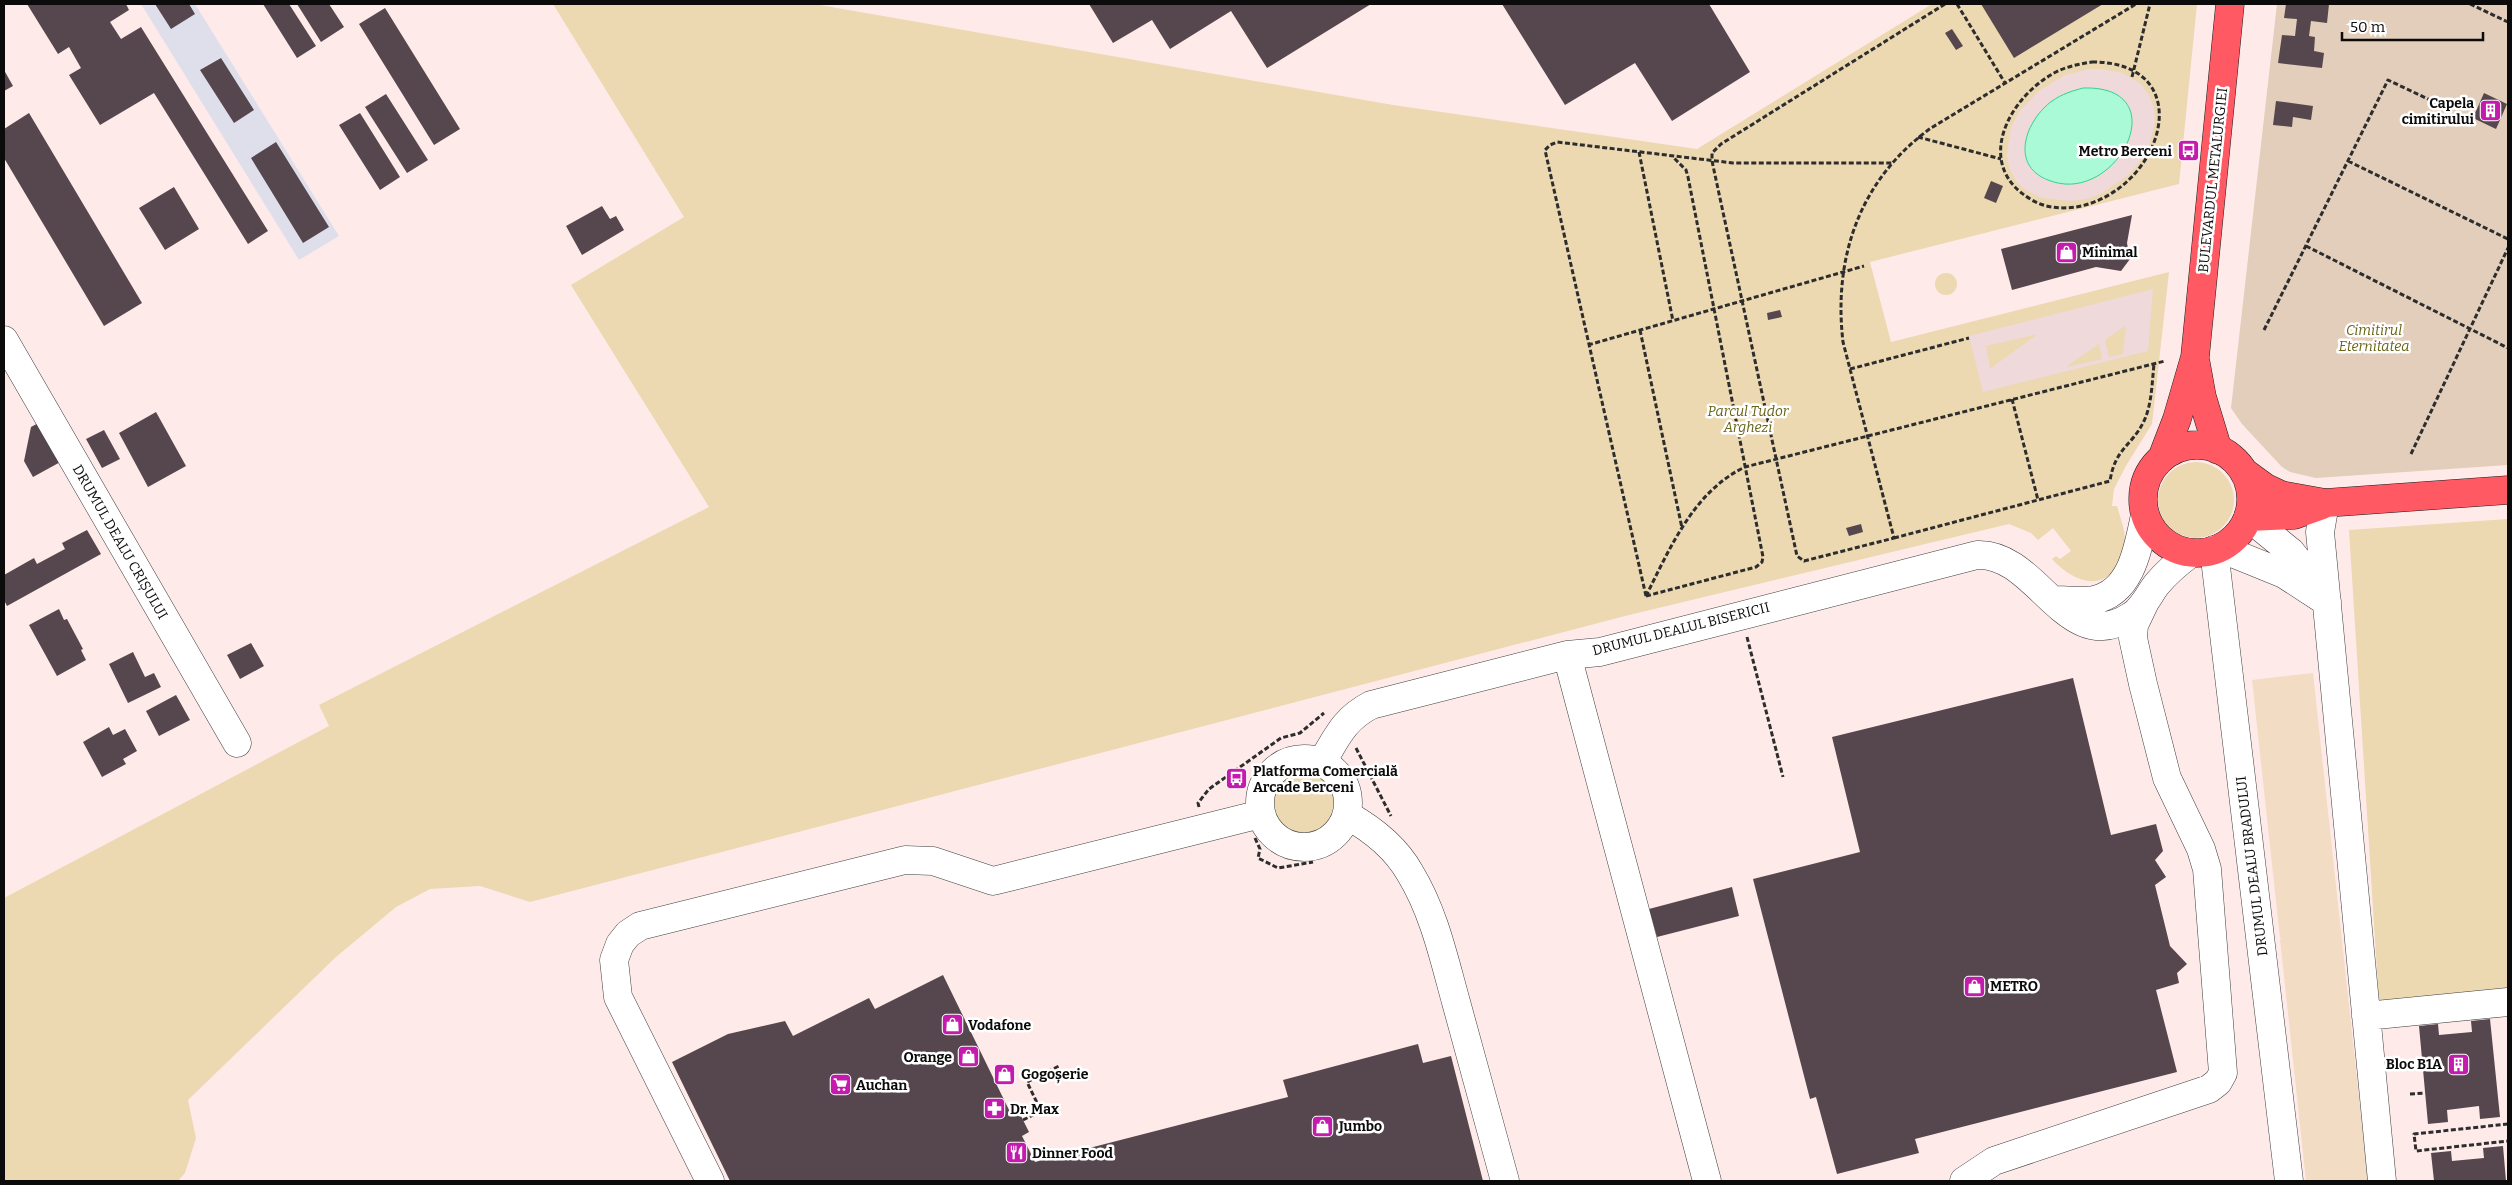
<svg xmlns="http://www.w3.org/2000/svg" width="2512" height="1185" viewBox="0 0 2512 1185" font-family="Bitter,serif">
	<rect width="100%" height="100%" fill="#ffeaea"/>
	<path fill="#dfdfeb" d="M141,4H195L339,236L299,260Z"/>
	<path fill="#ecd8b1" d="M553,4H814L1393,105L1697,149L1932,4H2197L2179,184L1870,262L1891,342L2169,272L2152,424L2127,464L2114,489L2112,506H2117C2120,517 2125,529 2125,540C2126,551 2122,560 2115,569C2097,593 2068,577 2052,559L2056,556L2060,559L2071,551L2053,528L2038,540L2031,533L2009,524L1625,616L530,902L480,886L430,889L396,907L336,957L188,1100L196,1138L185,1173L178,1181H4V898L329,726L319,705L709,507L571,285L684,217Z
		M1935 284a11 11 0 1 1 22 0a11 11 0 1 1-22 0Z
		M2158 500a38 38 0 1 1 76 0a38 38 0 1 1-76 0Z
		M2508,519V989L2379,1002L2349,530Z
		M1268 802a37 37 0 1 1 74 0a37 37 0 1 1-74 0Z"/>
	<path fill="#e2ceba" d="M2277,4H2508V465L2316,478L2290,472L2282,467L2242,424L2231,408Z"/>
	<path fill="#f2dcc4" d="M2313,673L2368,1181H2306L2280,939H2282L2280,938L2252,680Z"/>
	<path fill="#efd9db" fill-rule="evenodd" d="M2089,69H2102L2123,73L2141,84L2149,95L2154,108L2155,121L2149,147L2139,163L2127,176L2102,193L2087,199L2071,201L2042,198L2027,191L2016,181L2009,167L2007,155L2011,127L2019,112L2039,91L2065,75ZM2083,88L2105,89L2115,93L2124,100L2132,116L2100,174L2080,182L2026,134L2036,116L2050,102L2067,92Z
		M2153,289L2148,351L1983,392L1969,336ZM2126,325L2123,354L2109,357L2105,340ZM2038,334L1991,368H1990L1986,346ZM2099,344L2102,359L2067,367V366Z"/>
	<path fill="#abfad7" stroke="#2dd68f" d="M2083,88C2179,85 2116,208 2048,180C2009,165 2026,120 2052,101C2062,94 2072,91 2083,88Z"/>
	<path fill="#55474d" d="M27,4H126L129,10L110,22L121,39L141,27L268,231L248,244L154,93L100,125L69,75L81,68L69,47L58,54Z
		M155,4H189L195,14L171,29Z
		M263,4H289L316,46L297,58Z
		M297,4H329L344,27L321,42Z
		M1089,4H1371L1267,68L1231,11L1170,49L1152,20L1113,43Z
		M1502,4H1709L1750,72L1672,121L1635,63L1565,105Z
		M1981,4H2103L2014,58Z
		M2286,4H2329L2327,23L2311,21L2309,36L2315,37L2314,51L2324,53L2322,68L2278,63L2282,35L2295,36L2297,19L2284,18Z
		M385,8L460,129L434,145L359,24Z
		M1952,29L1963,46L1956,50L1945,33Z
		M221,58L254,110L234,123L200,70Z
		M4,70L13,86L4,91Z
		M2484,93L2507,104L2496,129L2473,118Z
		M386,94L428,160L407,173L365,107Z
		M2276,101L2313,106L2311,120L2293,117L2292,127L2273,125Z
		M29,113L142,303L104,326L4,158V129Z
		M360,113L400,177L380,190L339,125Z
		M276,142L329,227L303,243L251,158Z
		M1991,181L2003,186L1996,203L1984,198Z
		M174,187L199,229L165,250L139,208Z
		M602,206L610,219L616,216L624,230L582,255L566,226Z
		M2132,215L2127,243L2130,259L2121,271L2096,267L2012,290L2001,249Z
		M1780,310L1782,317L1768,320L1767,313Z
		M156,412L186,466L148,487L119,433Z
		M42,421L64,460L33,477L24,461L31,427Z
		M104,430L120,459L102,468L86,439Z
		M1861,524L1863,532L1849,536L1846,528Z
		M87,530L101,554L7,606L4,600V575L34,558L37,564L65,549L62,543Z
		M59,609L64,620L67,619L83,649L81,650L86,660L57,676L29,625Z
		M251,643L264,666L240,679L227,655Z
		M133,652L145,677L154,673L161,687L128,703L109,664Z
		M2073,678L2111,835L2156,824L2163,851L2155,860L2166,877L2155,885L2170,946L2187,964L2177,973L2179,983L2156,990L2177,1072L1915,1139L1919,1153L1837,1174L1816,1097L1810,1099L1753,879L1860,852L1832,737Z
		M176,695L190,720L159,736L146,711Z
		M109,727L113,735L125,729L137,751L123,759L126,764L102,777L83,742Z
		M1732,887L1739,916L1657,937L1649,909Z
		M943,975L1010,1112L1017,1108L1029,1132L1022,1136L1035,1162L1288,1097L1283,1080L1418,1044L1423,1063L1451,1056L1483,1181H730L672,1062L728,1034L785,1021L793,1036L869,998L875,1009Z
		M2490,1019L2500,1117L2480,1119L2479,1106L2447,1110L2448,1122L2428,1124L2419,1026L2438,1024L2439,1035L2472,1032L2471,1021Z
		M2503,1146L2506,1181H2434L2431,1153L2451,1151L2452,1161L2484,1158L2483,1148Z"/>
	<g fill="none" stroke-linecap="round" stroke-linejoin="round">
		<defs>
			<path id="minor" d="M4,340L237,743
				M2325,503L2320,532L2382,1181
				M2248,517L2291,552L2320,590
				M2220,548L2284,574L2327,602
				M2214,550L2289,1181
				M2054,600C2067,600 2081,602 2094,600C2132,592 2138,548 2145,515
				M1567,655L1707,1181
				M1260 803a44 44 0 1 1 88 0a44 44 0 1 1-88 0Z
				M1322,762C1337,737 1344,719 1371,705L1567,655L1600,652L1977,555C2038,552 2066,659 2131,616C2143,609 2149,594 2157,584C2167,572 2179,562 2191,553
				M1347,815C1372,829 1396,848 1410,873C1434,912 1444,959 1456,1002C1472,1062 1489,1121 1505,1181
				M2366,1016L2508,1002
				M710,1181L618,997L614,960L620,944L628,934L640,926L905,860L933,861L993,881L1261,814
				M1964,1181L1994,1161L2209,1089L2218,1082L2223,1073L2207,869L2201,849L2167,778L2143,684L2133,638L2134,625L2145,602"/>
			<path id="major" d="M2196,364L2202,397L2218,450
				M2143 499a54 54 0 1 1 108 0a54 54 0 1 1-108 0Z
				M2162,458L2177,419L2195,357L2230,4
				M2244,472L2266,488L2281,495L2325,503L2508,490
				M2248,517L2294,515L2322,505"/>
		</defs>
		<use href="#minor" stroke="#3e3e3e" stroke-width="29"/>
		<use href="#major" stroke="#1c1c1c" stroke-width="29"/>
		<path stroke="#2d2d2d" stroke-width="3" stroke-dasharray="5 2.5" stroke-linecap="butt" d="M1945,4L1721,144L1712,153V161L1797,556L1804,561L1894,538L1843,342C1833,257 1860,179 1931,128L2136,4
			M1957,4L2005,83
			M2470,4L2508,22
			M2092,62C2202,62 2163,192 2076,207C2061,209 2045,208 2032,200C1972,166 2008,97 2056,72C2068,66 2080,64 2092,62Z
			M2132,77L2150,4
			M1918,137L2001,159
			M1639,152L1673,321
			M2348,161L2508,239
			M2306,246L2508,348
			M1640,330L1682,528
			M2264,330L2388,80L2453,111
			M1588,345L1864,266
			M1850,369L1969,338
			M2012,399L2038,500
			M2411,454L2508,248
			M1894,538L2110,481C2115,448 2132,446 2144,421C2152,404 2152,382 2154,364
			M1646,596L1545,150L1550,145L1557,142L1733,163H1892
			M1646,596C1670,548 1694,491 1745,467L2165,361
			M1646,596L1756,567L1762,562L1763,557L1688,177L1686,170L1674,158
			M1747,637L1783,777
			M1356,748L1391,816
			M1199,807L1198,803L1209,789L1281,738L1300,733L1324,713
			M1255,838L1260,849L1258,858L1278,868L1313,862
			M2410,1094L2425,1093
			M1023,1120L1041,1111L1027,1082L1059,1066
			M2508,1124L2414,1134L2416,1151L2508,1141"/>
		<use href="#minor" stroke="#fff" stroke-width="28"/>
		<use href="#major" stroke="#ff5a64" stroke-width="28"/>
	</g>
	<defs>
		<symbol id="building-square" viewBox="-11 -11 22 22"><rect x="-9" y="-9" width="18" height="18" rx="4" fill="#c41bae" stroke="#fff"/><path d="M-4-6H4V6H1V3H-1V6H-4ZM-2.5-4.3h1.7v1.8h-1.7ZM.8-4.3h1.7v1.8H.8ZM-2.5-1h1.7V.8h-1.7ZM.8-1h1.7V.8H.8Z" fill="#fff"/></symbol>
		<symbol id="bus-square" viewBox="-11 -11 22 22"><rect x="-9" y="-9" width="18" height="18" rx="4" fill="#c41bae" stroke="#fff"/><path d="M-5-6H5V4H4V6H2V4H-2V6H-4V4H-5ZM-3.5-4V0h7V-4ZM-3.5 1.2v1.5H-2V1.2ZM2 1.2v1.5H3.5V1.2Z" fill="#fff"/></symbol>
		<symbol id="shop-square" viewBox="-11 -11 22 22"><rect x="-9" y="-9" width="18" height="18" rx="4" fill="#c41bae" stroke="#fff"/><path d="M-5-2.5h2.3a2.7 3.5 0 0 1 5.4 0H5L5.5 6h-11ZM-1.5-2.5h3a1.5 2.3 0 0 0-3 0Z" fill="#fff"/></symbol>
		<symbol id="supermarket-square" viewBox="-11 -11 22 22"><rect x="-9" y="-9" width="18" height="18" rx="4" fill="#c41bae" stroke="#fff"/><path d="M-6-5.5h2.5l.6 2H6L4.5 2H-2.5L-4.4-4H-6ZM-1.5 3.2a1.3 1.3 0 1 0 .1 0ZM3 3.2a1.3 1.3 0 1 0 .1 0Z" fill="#fff"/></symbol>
		<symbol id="pharmacy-square" viewBox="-11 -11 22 22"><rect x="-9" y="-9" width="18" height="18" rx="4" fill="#c41bae" stroke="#fff"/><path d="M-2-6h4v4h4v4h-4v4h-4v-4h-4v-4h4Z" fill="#fff"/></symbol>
		<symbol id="restaurant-square" viewBox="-11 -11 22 22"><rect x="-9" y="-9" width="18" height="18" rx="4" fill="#c41bae" stroke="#fff"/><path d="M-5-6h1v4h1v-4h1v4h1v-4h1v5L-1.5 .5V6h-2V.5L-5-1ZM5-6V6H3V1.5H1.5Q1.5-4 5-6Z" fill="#fff"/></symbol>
	</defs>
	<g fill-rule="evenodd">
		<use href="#building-square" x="2478" y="98" width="25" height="25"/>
		<use href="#bus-square" x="2176" y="138" width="25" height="25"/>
		<use href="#shop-square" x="2054" y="240" width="25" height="25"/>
		<use href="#bus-square" x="1224" y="766" width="25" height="25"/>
		<use href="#shop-square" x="1962" y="974" width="25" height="25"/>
		<use href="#shop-square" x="940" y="1012" width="25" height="25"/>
		<use href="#shop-square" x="956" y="1044" width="25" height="25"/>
		<use href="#building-square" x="2446" y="1052" width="25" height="25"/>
		<use href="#shop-square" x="992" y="1062" width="25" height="25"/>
		<use href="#supermarket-square" x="828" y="1072" width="25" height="25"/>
		<use href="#pharmacy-square" x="982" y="1096" width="25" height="25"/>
		<use href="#shop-square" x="1310" y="1114" width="25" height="25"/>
		<use href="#restaurant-square" x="1004" y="1140" width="25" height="25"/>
	</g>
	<g text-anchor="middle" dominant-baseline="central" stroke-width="5" stroke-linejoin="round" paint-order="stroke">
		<g font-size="14" font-weight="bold" fill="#0b0b0b" stroke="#fff" text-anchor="start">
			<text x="2474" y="103" text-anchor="end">Capela<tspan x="2474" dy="16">cimitirului</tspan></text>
			<text x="2172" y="151" text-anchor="end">Metro Berceni</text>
			<text x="2082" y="252">Minimal</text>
			<text x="1253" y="771">Platforma Comercială<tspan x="1253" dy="16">Arcade Berceni</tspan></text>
			<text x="1990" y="986">METRO</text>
			<text x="968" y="1025">Vodafone</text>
			<text x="952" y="1057" text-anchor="end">Orange</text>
			<text x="2442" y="1064" text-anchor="end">Bloc B1A</text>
			<text x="1021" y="1074">Gogoșerie</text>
			<text x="856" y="1085">Auchan</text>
			<text x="1010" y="1109">Dr. Max</text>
			<text x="1339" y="1126">Jumbo</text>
			<text x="1032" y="1153">Dinner Food</text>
		</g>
		<g font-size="14" fill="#0b0b0b" stroke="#fff">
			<text transform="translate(2213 180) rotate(-84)">BULEVARDUL METALURGIEI</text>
			<text transform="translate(120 542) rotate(60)">DRUMUL DEALU CRIȘULUI</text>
			<text transform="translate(1681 629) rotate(-14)">DRUMUL DEALUL BISERICII</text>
			<text transform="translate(2252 866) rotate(-97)">DRUMUL DEALU BRADULUI</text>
		</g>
		<g font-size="14" font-style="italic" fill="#676418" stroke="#fff">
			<text x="2374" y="330">Cimitirul<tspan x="2374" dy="16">Eternitatea</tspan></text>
			<text x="1748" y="411">Parcul Tudor<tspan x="1748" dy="16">Arghezi</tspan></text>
		</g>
	</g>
	<rect width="2512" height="1185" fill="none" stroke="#0b0b0b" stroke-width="10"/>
	<path d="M2342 32v8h141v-8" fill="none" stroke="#0b0b0b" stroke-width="2.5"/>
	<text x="2350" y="32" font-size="15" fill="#0b0b0b" stroke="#ffffff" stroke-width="4" paint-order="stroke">50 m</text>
</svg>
